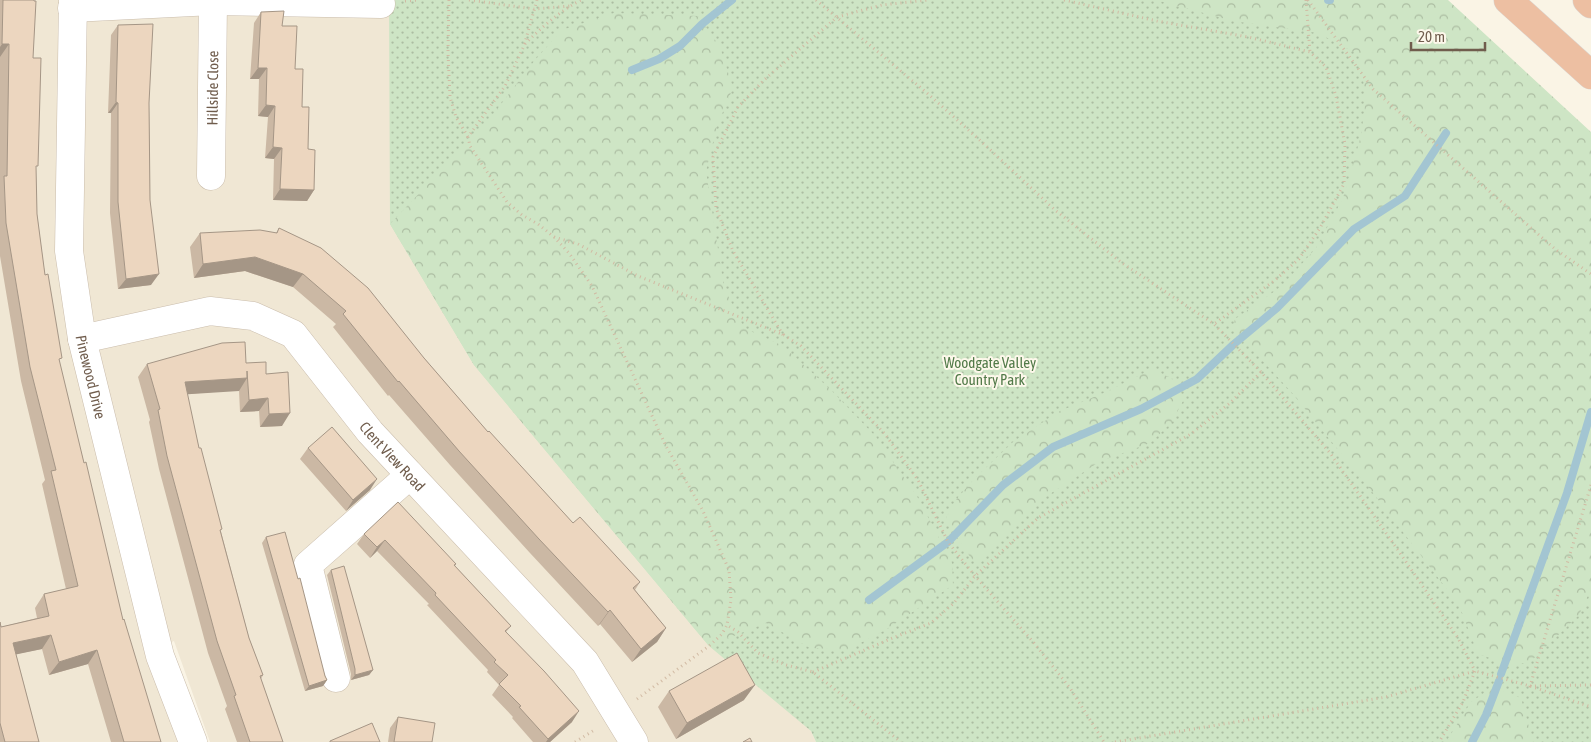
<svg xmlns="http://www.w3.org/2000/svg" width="1591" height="742" viewBox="0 0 1591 742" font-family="'Asap Condensed',sans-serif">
	<defs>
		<pattern id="green-dots" width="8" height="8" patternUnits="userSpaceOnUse" patternTransform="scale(1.25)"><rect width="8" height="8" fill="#cee5c5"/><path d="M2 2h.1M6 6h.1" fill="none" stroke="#acbda2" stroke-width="1.8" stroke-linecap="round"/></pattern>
		<pattern id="forest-crowns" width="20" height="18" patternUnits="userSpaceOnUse" patternTransform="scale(1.25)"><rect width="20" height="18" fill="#cee5c5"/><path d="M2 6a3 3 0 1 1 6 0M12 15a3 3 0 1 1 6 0" fill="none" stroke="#acbda2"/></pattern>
	</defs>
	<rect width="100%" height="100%" fill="#faf4e5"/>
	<path fill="#f0e7d4" d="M0,0H389L811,731L816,742H210L174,641L145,652L179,742H0Z"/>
	<path fill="url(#green-dots)" d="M389,0H1383L1591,194V742H816L811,731L709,646L474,365L390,224Z"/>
	<path fill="url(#forest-crowns)" d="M1156,0H1448L1591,132V589L1579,615L1530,662L1511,665L1478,654L1459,605L1373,493L1293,394L1233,328L1235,319L1282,286L1316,248L1343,198L1361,136L1366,97L1359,55L1318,33L1233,21Z
		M614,13L698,16L720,47L733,88L717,126L706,171L724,288L744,328L783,346L832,391L876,437L918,498L952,563L953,585L887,629L847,650L810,648L766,623L709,646L474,365L390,224L488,121L535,60L562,30Z
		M1152,369L1175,380L1183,401L1171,423L1150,443L1099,462L1036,503L981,562L973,561L948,524L946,518L955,501L974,479L1013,442L1060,411L1106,392Z
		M1493,687L1521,698L1533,742H1446L1471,702Z"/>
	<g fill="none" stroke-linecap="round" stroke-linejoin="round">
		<path stroke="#a3c5d2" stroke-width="8" d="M1328,0H1330
			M632,70L659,59L680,46L702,24L732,0
			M869,600L948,542L1003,485L1053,447L1141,409L1197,379L1234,344L1277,308L1354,229L1405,196L1446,133
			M1501,674L1567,493L1591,412
			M1472,742L1486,715L1499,681"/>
		<defs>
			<g id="minor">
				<path id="s1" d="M73,0L69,251L82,339L160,656L193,742"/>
				<path d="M72,8L213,1L381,4"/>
				<path id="s2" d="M211,176L213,1"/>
				<path id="s3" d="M82,339L210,311L253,316L293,334L370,432L585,662L634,742"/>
				<path d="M336,678L308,565L410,475"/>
			</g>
			<path id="highway" d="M1508,0L1591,75
				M1587,0L1591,4"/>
		</defs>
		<use href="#minor" stroke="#cabdac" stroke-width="29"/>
		<use href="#highway" stroke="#dad5d1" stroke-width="29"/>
		<path stroke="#d1baa3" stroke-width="3" stroke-dasharray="1 4" stroke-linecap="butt" d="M449,0L448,52L450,97L456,117L468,137
			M469,0L534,9L570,6
			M537,0L524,46L505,86L468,137L470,146L507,202L522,215L538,224L554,237L569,253L592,286L666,446L703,511L729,570L731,600L727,625
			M816,0L927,93L984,144L1055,210L1122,263L1214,324L1261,372L1330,453L1400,553L1458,638L1475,671L1463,702L1439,742
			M1064,0L1157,21L1248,37L1310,52L1326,67L1336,96L1345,144L1344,184L1320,228L1299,259L1274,281L1214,324
			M1306,0L1310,52
			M1308,0L1373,89L1555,249L1591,274
			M405,1L420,0
			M525,44C542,27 560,11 581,0
			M554,237L578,244L638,276L784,335L801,346L885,434L918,480L948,542L975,576L1034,643L1070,688L1104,742
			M783,335L733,251L716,208L713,157L738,107L764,80L837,17L882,5L928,0
			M1591,485L1530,686L1591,685
			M813,672L895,637L931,623L954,603L975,576L1038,518L1191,434L1230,403L1261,372
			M637,699L709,646L722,634L727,625L738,632L758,653L786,665L813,672L901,742
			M575,742L596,729
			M1115,742L1386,697L1475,671L1530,686L1591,707"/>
		<use href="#minor" stroke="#fff" stroke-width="28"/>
		<use href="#highway" stroke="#edbfa2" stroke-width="28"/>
	</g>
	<path fill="#cbb8a4" d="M0,0H34L33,58L37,214L45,275L59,362L123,620L161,742H111L88,664L49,675L42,649L16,654L39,742H0V622L1,627L37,618L35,608L44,594L66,589L42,484L45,480L21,381L0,256Z
		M261,12L282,26L295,69L302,107L314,190L307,201L273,200L274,159L265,158L268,117L258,116L259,79H250L254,23Z
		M118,25L149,103L151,285L118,289L110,213L111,113H108L111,35Z
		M279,228L424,358L488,432L573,523L640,582L635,590L666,628L657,642L632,662L600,624L598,626L530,553L450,465L389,395L388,396L333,327L336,324L293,287L245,271L194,278L190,247L200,233H276Z
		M246,363L266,374L282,426L260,427L259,411L240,412L239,390L187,394L199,448L249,638L263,675L261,679L283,742H237L225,709L227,706L208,653L159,469L149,422L150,420L138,377L147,364Z
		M308,448L370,490L346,511L300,459Z
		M364,534L456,564L455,566L511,626L506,632L572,722L550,742H533L512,718L513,717L492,695L499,685L487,672L488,670L427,605L429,604L377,551L370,558L357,544Z
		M266,537L327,680L323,686L305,691L262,543Z
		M331,570L373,670L369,675L351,680V674L327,575Z
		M669,691L744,700L676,739L658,707Z
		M398,717L432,742H388L390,728Z"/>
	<path fill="#a59686" d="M2,44H9L0,57V47Z
		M258,68H267L259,79H250Z
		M116,102L118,103L111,113H108Z
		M266,105L275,106L268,117L258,116Z
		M273,147L282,148L274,159L265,158Z
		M280,189L314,190L307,201L273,200Z
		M255,257L303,274L293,287L245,271L194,278L203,264Z
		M159,274L151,285L118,289L126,279Z
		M247,378L239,391L176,395L185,382Z
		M268,398L259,411L240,412L249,400Z
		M290,413L282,426L260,427L269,414Z
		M377,479L370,490L346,511L353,500Z
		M385,540L377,551L370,558L377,547Z
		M610,610L600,624L598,626L608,612Z
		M666,628L657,642L632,662L641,649Z
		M51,635L42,649L4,657L13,643Z
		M97,650L88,664L49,675L59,662Z
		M373,670L369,675L351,680L355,675Z
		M327,680L323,686L305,691L309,686Z
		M755,685L744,700L676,739L687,723Z
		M579,711L572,722L550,742H546L548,739Z"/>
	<path fill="#ecd6bf" stroke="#a59686" d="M3,0H34V1H36L33,58H41L38,166H36L37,214L45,275L48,274L62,358L59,359L84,463L86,462L123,620L124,619L161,742H124L97,650L59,662L51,635L13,643L39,742H5L0,723V622L1,627L49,616L44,594L78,586L51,471L56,470L30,367L6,223L4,176H7L9,44H2Z
		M284,11L282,26H297L295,69H303L302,107H309L308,149L315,150L314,190L280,189L282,148L273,147L275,106L266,105L267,68H258L261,12Z
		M153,24L149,103L150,200L159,274L126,279L118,202V103L116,102L118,25Z
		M279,228L321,248L368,288L424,358L488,432L489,431L573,523L580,517L640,582L633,588L666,628L641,649L610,610L608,612L539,539L459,451L399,381L398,382L343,314L346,311L303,274L255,257L203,264L200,233L260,230L277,233Z
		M245,342L246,363L266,362V374L288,372L290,413L269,414L268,398L249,400L247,371V378L185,382L199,448H201L222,529L220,530L249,638L263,675L260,676L283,742H250L234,696L236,695L217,641L167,456L158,410L160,409L147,364L222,343Z
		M332,427L377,479L353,500L308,448Z
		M398,502L456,564L454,565L511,626L505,631L544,671L579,711L548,739L519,707L521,706L499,684L508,675L494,662L496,660L435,595L436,593L385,540L377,547L364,534Z
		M285,532L298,579L300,578L325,676L327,680L309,686L266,537Z
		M344,566L373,670L355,675V669L331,570Z
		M737,653L755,685L687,723L669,691Z
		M398,717L435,723L432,742H394Z
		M372,723L380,742H330V741Z
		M750,738L752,742H743Z"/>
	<g text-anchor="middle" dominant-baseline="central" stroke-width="4" stroke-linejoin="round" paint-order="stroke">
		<g font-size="15" fill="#705d4d" stroke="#fdf8eb">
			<text stroke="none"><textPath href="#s2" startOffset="88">Hillside Close</textPath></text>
			<text stroke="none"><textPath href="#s1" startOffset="379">Pinewood Drive</textPath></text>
			<text stroke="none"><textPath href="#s3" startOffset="376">Clent View Road</textPath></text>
		</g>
		<g font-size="15" fill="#527a49" stroke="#fdf8eb">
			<text x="990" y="362">Woodgate Valley<tspan x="990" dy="17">Country Park</tspan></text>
		</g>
	</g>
	<path d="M1411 42v8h74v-8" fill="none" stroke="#705d4d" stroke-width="2.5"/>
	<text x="1418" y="42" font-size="15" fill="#705d4d" stroke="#fdf8eb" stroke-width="4" paint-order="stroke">20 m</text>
</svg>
